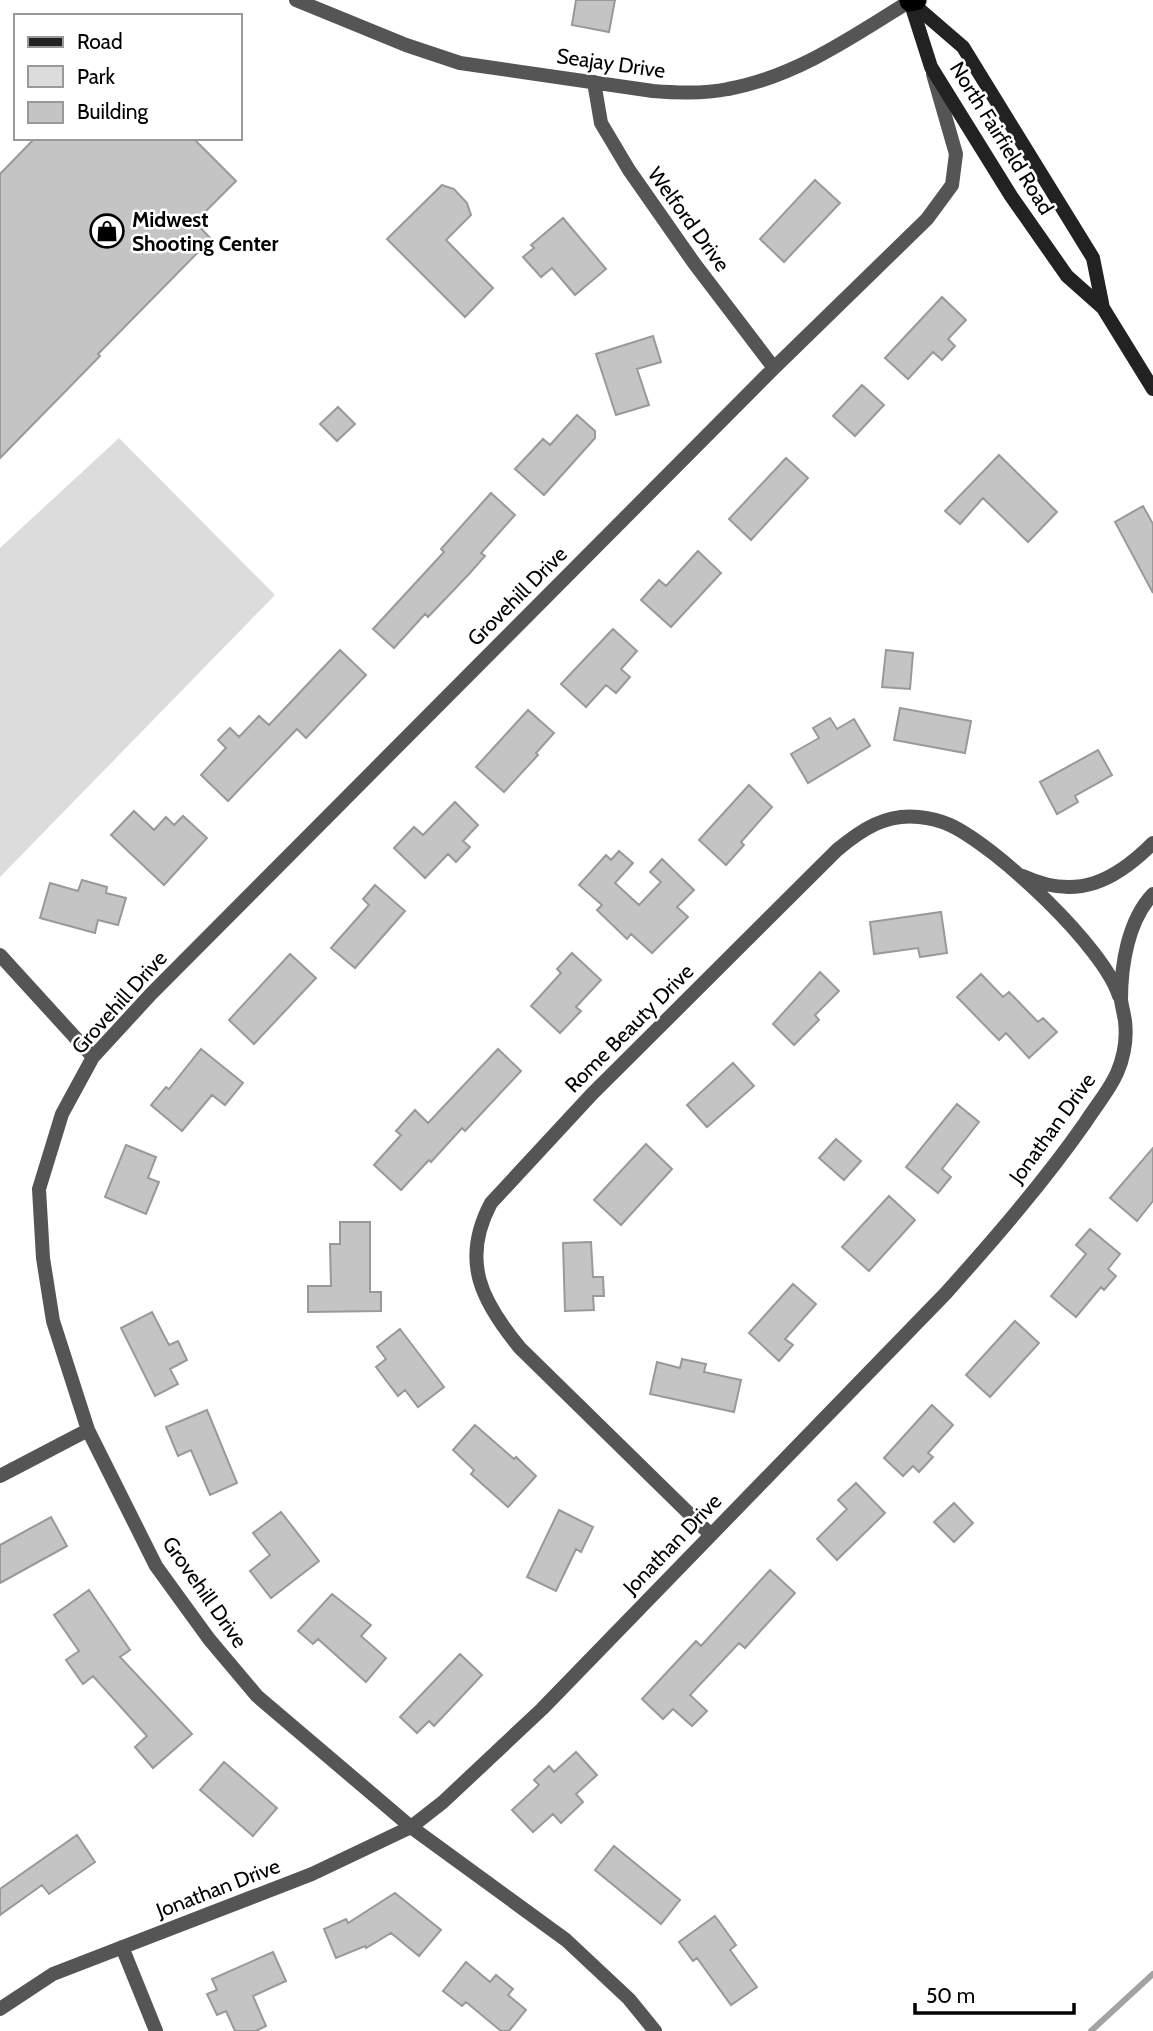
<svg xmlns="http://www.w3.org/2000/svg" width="1153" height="2031" viewBox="0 0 1153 2031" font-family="Cabin,sans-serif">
	<rect width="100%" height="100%" fill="#fff"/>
	<path fill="#dcdcdc" d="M119,438L275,595L0,877V548Z"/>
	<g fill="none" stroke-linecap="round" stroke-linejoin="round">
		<path stroke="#a3a3a3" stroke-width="6" d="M1091,2031L1153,1974"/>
	</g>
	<path fill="#c4c4c4" stroke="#999" stroke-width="2" d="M576,0H615L609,32L572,25Z
		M35,138H193L236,181L195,222L211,239L98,354L100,356L0,458V174Z
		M815,180L840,203L784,262L760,239Z
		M442,185L454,189L467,203L471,215L446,240L493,288L465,317L387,239Z
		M563,218L606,269L575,295L552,268L541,277L523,257L534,248L531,245Z
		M942,297L966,320L948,339L955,346L942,360L933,352L908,379L885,358Z
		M653,336L661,362L637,369L649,405L616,415L596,354Z
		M862,385L884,405L855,436L833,416Z
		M338,407L355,424L337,441L320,424Z
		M577,415L595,431V438L544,495L515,469L543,439L550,445Z
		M999,455L1057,512L1028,542L983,498L960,524L945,511Z
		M786,458L808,478L751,540L729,519Z
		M491,493L515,515L481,553L485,556L469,574L428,617L425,614L394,648L373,629L444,552L441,549Z
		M1143,506L1153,524V593L1115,522Z
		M698,551L721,573L671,627L641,600L659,580L666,586Z
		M613,629L637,651L621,669L630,677L616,693L606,685L586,707L561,684Z
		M340,650L366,675L306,738L297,729L228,801L201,775L226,748L218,740L230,728L239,737L259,716L269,725Z
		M886,650L913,653L910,689L882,687Z
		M900,708L971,721L965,753L894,740Z
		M528,710L554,733L536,753L538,755L504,792L476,767Z
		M830,718L837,729L854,719L870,746L808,783L791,754L819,738L813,728Z
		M1098,750L1112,775L1075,796L1078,802L1057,814L1040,782Z
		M749,785L772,807L741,842L744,845L726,865L699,840Z
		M455,802L478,825L463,841L470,847L456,862L448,854L425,878L394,848L414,827L423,835Z
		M134,811L154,830L166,817L174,825L183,816L207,838L164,885L111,835Z
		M619,851L633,863L615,883L639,905L661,882L650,872L662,859L694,890L677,907L688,917L652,953L631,934L627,939L597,910L602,905L579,885L606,855L611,860Z
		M82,880L107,887L106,893L126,898L118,925L98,920L95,933L40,918L50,883L78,891Z
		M375,885L405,911L355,968L331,948L369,905L363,899Z
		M941,912L947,953L920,957L918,948L874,954L870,922Z
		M572,953L601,980L576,1007L581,1011L560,1033L531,1006L561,973L557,969Z
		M290,954L316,978L254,1044L229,1020Z
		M820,972L839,991L815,1015L819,1020L794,1045L773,1024Z
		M981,974L1003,997L1009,992L1038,1022L1043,1018L1057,1032L1029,1058L1006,1033L999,1040L957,997Z
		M201,1049L243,1083L225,1105L212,1095L182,1131L151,1105L166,1087L169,1089Z
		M498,1049L521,1071L465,1131L462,1128L431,1162L429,1160L401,1190L374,1165L401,1135L396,1131L415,1110L428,1123Z
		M733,1063L754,1086L707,1127L687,1105Z
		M957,1104L979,1122L942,1169L951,1177L938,1193L906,1167Z
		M836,1139L861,1161L844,1180L819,1158Z
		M646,1144L672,1169L621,1225L594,1200Z
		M126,1145L156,1157L148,1178L159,1182L146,1214L105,1197Z
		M1153,1148V1201L1137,1221L1110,1198Z
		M889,1196L915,1220L869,1271L842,1247Z
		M340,1222H370V1292H381V1311L308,1312V1286H331L330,1244H340Z
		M1090,1229L1120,1254L1108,1269L1116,1276L1104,1290L1101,1287L1076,1317L1051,1296L1086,1254L1076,1245Z
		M591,1242L593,1277H603L604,1296H593L594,1310L565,1311L563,1243Z
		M793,1284L816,1304L785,1339L793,1345L779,1361L749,1333Z
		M152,1312L169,1345L178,1341L187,1360L170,1369L178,1384L155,1396L121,1328Z
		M1015,1321L1039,1343L990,1397L966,1375Z
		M400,1329L444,1387L418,1407L405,1390L398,1396L376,1367L386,1359L377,1347Z
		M682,1359L706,1364L704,1372L741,1380L734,1412L650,1394L657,1362L680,1368Z
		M932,1405L953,1425L928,1453L933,1457L919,1472L913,1466L903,1476L884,1458Z
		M207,1410L237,1483L210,1495L191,1450L178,1456L166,1427Z
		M475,1425L514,1459L516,1457L536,1476L508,1507L471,1474L474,1470L453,1450Z
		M856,1483L885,1513L837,1560L817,1539L847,1509L838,1500Z
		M954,1503L973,1523L954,1542L934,1522Z
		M559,1510L593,1527L581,1552L576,1549L556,1591L527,1577Z
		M281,1512L319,1561L271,1598L250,1571L270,1555L253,1533Z
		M51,1517L67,1546L0,1583V1545Z
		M770,1570L795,1593L745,1648L739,1643L690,1695L707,1711L692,1726L673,1709L663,1719L642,1699L696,1641L701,1646Z
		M89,1590L130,1650L120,1657L192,1734L153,1768L135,1747L147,1736L93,1676L83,1684L66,1660L79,1651L54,1615Z
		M332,1594L371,1625L361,1636L386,1658L366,1682L318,1639L313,1644L298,1631Z
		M460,1654L482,1675L434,1726L429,1721L417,1733L400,1717Z
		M576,1752L597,1775L576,1794L583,1802L561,1823L553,1814L533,1832L512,1810L539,1785L534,1780L549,1766L554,1772Z
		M224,1762L277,1808L253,1836L200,1790Z
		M77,1835L95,1862L49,1894L42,1885L0,1915V1889Z
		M614,1846L680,1900L661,1924L595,1870Z
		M395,1893L441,1930L419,1956L391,1933L366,1948L365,1946L336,1958L324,1929L346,1919L348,1923Z
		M715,1916L736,1945L730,1950L757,1987L731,2005L697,1958L693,1961L679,1942Z
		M273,1952L286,1981L253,1996L266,2026L256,2031H235L226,2011L217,2015L207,1994L217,1990L212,1979Z
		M466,1962L490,1982L496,1975L513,1989L508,1995L526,2010L509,2031H501L466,2002L462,2006L443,1991Z"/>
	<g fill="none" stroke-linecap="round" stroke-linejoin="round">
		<defs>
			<path id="highway" d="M910,1L916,0"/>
		</defs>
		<use href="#highway" stroke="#dbdbdb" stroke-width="23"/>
		<path stroke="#555" stroke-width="14" d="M296,0L406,45L460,63L653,91C678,93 704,94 728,89C795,77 854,36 910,1
			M594,82L601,123L629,170L694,263L774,368
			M1023,876C1077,901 1115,881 1153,843
			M0,955L93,1057
			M0,1476L88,1430
			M710,1534L520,1348C482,1302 460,1261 491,1203L592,1094L837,850C861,830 886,813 919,817C930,818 941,821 950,825C997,847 1104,947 1119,996
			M122,1947L156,2031
			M0,2009L53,1974L312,1874L411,1827L443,1802L542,1709L946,1293C995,1238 1043,1183 1085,1123C1095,1107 1109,1091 1117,1073C1124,1057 1127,1038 1125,1021C1124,1014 1122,1007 1121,1000C1121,965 1128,920 1153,894
			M655,2031L629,1999L566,1940L411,1827L257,1696L209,1639L156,1566L88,1430L53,1321L43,1258L39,1189L62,1114L93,1057L151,994L774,368L927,219L952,185L956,154L933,74"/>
		<path stroke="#222" stroke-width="14" d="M910,1L931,67L1011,196L1067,276L1103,308L1153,389
			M912,3L963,47L1093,258L1103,308"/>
		<use href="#highway" stroke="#000" stroke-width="21"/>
	</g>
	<defs>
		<symbol id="shop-ring" viewBox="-11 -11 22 22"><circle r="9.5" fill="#fff" stroke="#000" stroke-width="1.5"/><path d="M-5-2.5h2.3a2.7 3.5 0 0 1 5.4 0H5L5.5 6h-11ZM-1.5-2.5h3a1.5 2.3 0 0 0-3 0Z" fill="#000"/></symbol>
	</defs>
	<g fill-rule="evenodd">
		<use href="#shop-ring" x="88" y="212" width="38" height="38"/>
	</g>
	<g text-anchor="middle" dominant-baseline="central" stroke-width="5" stroke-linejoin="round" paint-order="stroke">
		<g font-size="21" fill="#000" stroke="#fff">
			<text transform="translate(611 63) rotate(8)">Seajay Drive</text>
			<text transform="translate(1002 138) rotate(58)">North Fairfield Road</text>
			<text transform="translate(689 219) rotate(54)">Welford Drive</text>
			<text transform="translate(517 596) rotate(-45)">Grovehill Drive</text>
			<text transform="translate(119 1002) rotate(-48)">Grovehill Drive</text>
			<text transform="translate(629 1028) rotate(-45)">Rome Beauty Drive</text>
			<text transform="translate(1052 1128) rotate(-54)">Jonathan Drive</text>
			<text transform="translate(672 1544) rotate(-46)">Jonathan Drive</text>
			<text transform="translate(205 1592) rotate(55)">Grovehill Drive</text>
			<text transform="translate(218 1888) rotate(-21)">Jonathan Drive</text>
		</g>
		<g font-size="21" font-weight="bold" fill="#000" stroke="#fff" text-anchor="start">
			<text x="132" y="219">Midwest<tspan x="132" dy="24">Shooting Center</tspan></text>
		</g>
	</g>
	<rect x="14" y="14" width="228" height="126" fill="#ffffff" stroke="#999999" stroke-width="2"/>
	<rect x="28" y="37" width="35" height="10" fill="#222222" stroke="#999999" stroke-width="2"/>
	<text x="77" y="49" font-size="21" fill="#000000">Road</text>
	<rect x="28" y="66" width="35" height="21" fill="#dcdcdc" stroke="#999999" stroke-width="2"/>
	<text x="77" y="84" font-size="21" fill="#000000">Park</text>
	<rect x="28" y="102" width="35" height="21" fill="#c4c4c4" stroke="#999999" stroke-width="2"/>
	<text x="77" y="119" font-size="21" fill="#000000">Building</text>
	<path d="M915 2003v10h159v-10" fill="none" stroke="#000000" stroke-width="3.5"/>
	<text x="926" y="2003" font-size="21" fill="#000000" stroke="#ffffff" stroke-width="5" paint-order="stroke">50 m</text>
</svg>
